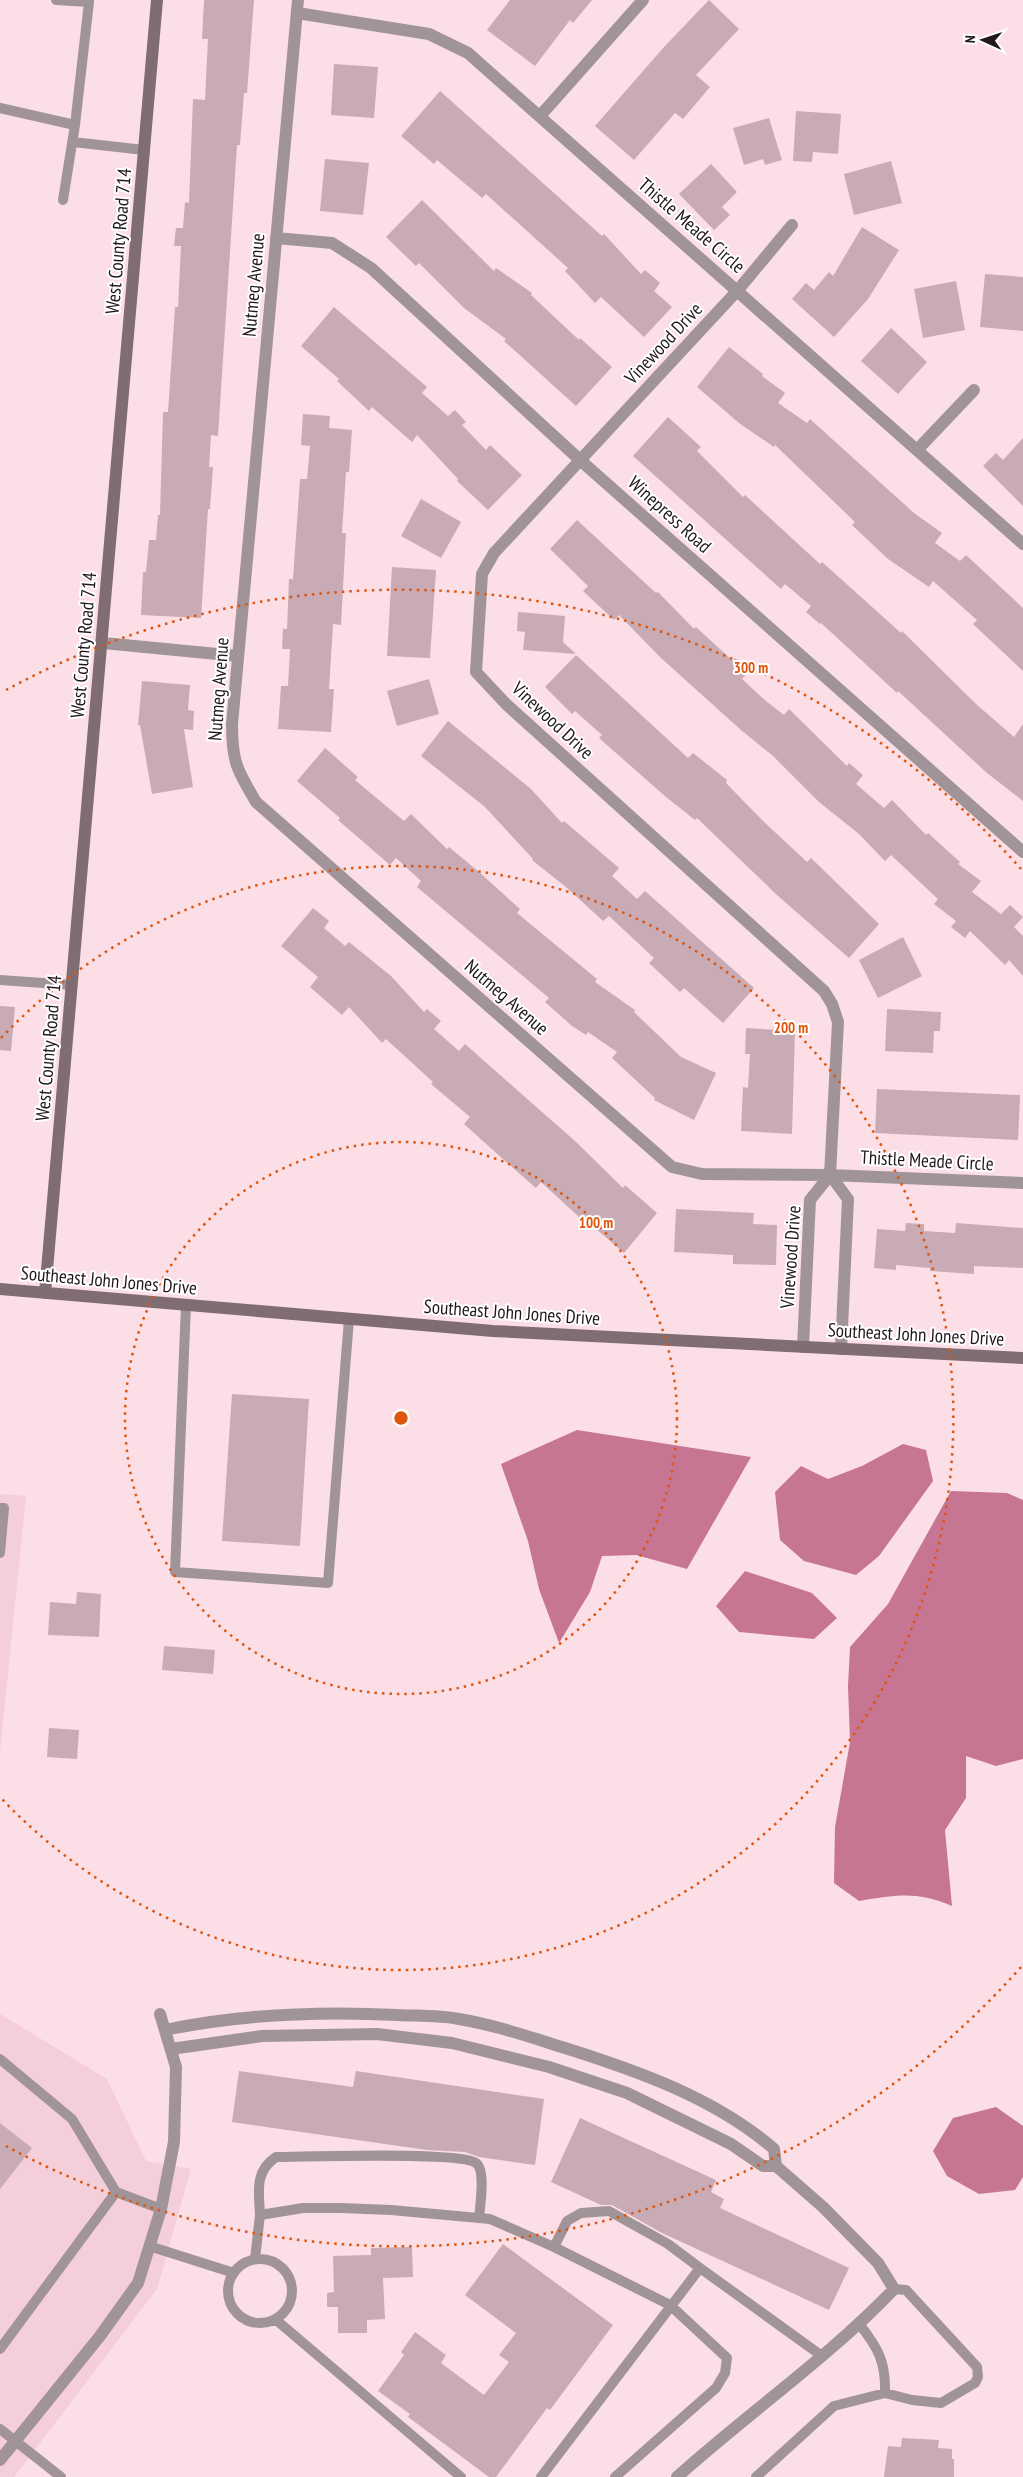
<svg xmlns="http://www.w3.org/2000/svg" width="1023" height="2477" viewBox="0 0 1023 2477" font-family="'PT Sans Narrow',sans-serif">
	<rect width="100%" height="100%" fill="#fcdee6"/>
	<path fill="#f4ced9" d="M0,1494L26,1496L0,1752Z
		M0,2014L107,2079L146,2161L191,2169L157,2289L14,2477H0Z"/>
	<path fill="#c67692" d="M577,1430L751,1457L687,1569L636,1555L602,1556L590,1592L559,1643L539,1589L528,1541L501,1464Z
		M903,1444L926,1450L933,1481L879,1556L856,1575L804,1561L780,1540L775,1492L801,1466L828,1479L862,1466Z
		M951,1491L1007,1493L1023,1500V1759L996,1766L966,1756V1798L945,1830L952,1906C916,1891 897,1895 859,1901L834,1883L835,1827L850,1742L848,1686L850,1647L888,1604Z
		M745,1571L812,1593L837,1618L814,1639L739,1632L716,1606Z
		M996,2107L1023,2126V2177L1015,2190L979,2194L947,2176L933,2151L953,2118Z"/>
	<path fill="#c8abb4" d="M204,0H254L247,93H244L240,145H237L218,436L211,435L209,467H213L210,509H208L201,618L141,615L143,572H146L149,540H156L158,515H160L163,412H168L175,307H178L181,246H174L176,228H183L185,202L189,203L193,99L205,100L208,39H202Z
		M510,0H592L573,23L570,20L535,66L487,30Z
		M709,0L739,29L696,75L710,87L683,119L675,113L634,160L595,126L664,47Z
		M334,64L378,67L374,118L331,115Z
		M440,91L602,236L604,234L641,274L645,270L660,283L654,291L672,307L644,337L601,297L595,303L565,271L568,268L486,194L482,198L437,160L434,164L401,136Z
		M796,111L841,114L838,154L813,152L812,162L793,161Z
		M769,118L782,160L765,165L763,159L744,165L733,128Z
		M325,159L369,163L363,215L320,211Z
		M891,161L902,203L854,215L844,174Z
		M711,164L737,192L722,207L730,215L714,230L679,194Z
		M422,200L494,271L496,268L532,293L531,295L579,340L580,338L612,367L576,406L504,341L506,339L464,308L419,263L416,266L386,237Z
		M862,227L899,250L868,299L834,337L792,299L806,283L814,290L829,272L833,276Z
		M985,274L1023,277V331L980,327Z
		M956,281L965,330L923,338L914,289Z
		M334,307L427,387L422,393L448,416L455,410L466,422L462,425L486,450L490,445L522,475L488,510L457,481L458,479L417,435L412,442L372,407L369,411L337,381L339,379L301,346Z
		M891,328L927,362L898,394L861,361Z
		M729,347L763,374L762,376L785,393L778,403L807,423L810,419L914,513L942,533L935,543L960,561L966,555L1023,608V671L973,624L977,620L933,581L929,587L888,559L852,525L855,522L775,445L774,447L739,423L697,387Z
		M303,414L330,416L329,428L352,430L349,472H346L342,533H346L341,625L333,624L329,689H334L331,732L278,729L281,686H288L290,649H282L283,629H287L289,579H293L300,479H307L310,446L301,445Z
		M668,417L701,447L697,451L743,497L745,495L820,564L822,562L901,633L902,631L976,704L1014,737L1023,724V801L987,773L898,691L897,693L821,623L820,624L806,612L811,606L785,584L781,589L633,456Z
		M1023,438V506L983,466L996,453L1003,460Z
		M421,499L461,522L441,558L401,536Z
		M577,520L656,593L658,592L694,629L696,627L733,661L735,658L749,671L742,679L766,701L784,715L789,709L847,766L849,763L863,775L856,784L884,808L892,800L926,835L928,833L960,862L958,864L981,881L972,892L1001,914L1010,905L1023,917L1014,927L1023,936V976L1009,960L1005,965L970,931L965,938L951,927L956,921L934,904L938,899L891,855L885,861L859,834L819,802L773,756L741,730L661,658L619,615L614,620L583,591L588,586L550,549Z
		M392,567L436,570L430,658L387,656Z
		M518,612L565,616L563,642L576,654L523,650L525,632L517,631Z
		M576,655L688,758L693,753L727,780L726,783L763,821L807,862L811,858L879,924L849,958L777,895L697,818L695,820L666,797L599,738L602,735L575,711L572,714L545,687Z
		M429,679L439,714L397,726L387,691Z
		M142,681L190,685L188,710L194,711L193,730L184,729L193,787L152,794L140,725H138Z
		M448,721L531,789L562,823L564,821L619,868L612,876L637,899L645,891L754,988L723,1023L684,988L680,992L649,963L654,958L609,916L603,921L566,887L532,860L533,859L485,807L421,756Z
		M325,748L358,777L355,780L404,821L411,814L447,849L449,847L479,872L520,909L517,913L597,979L595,982L635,1010L634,1012L681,1057L716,1073L694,1120L654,1100L655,1098L612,1058L617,1052L588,1032L586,1035L572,1026L545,1002L549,998L417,887L421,881L396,858L390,865L338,820L340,818L297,781Z
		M313,908L329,921L324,928L345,946L349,942L391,976L424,1012L427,1009L441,1021L434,1029L459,1051L465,1044L575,1141L623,1188L625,1185L657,1213L624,1253L580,1215L579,1217L541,1182L536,1188L504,1160L464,1124L470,1117L431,1084L433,1082L386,1039L382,1043L349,1007L342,1015L310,987L318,977L281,946Z
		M903,937L922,976L878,998L859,960Z
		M0,1006L15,1007L11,1051L0,1050Z
		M887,1009L941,1012L940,1031H934L933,1053L885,1051Z
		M746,1028L795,1031L792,1134L741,1131L743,1087L748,1088L750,1054H745Z
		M877,1089L1020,1095L1018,1140L875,1133Z
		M676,1209L754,1213L753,1224L777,1225L776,1265L733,1264V1255L674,1252Z
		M906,1223L924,1224V1231L955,1233L956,1223L1023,1228V1268L974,1266V1274L930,1271V1268L896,1265V1270L874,1268L877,1229L905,1231Z
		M232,1394L309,1399L300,1546L222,1541Z
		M77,1592L101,1594L99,1637L48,1635L50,1602L76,1604Z
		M164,1646L215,1650L213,1674L162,1670Z
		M49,1728L79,1730L77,1759L47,1757Z
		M239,2071L353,2087L356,2071L544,2099L535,2165L479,2157L465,2152L427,2150L232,2122Z
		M580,2118L716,2180L711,2192L724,2199L720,2208L849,2268L829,2310L662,2233L612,2205H601L551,2182Z
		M0,2123L32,2148L0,2189Z
		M503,2244L613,2325L550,2410L547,2408L496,2477H489L408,2417L410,2414L378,2391L404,2355L401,2352L415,2332L446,2355L441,2363L484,2395L509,2362L499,2355L516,2333L465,2295Z
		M412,2247L413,2277L383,2278L385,2319L367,2320V2333H338V2307H327V2293L334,2292L333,2256L371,2255V2248Z
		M902,2438L939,2440L938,2448L952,2449V2459H954V2477H884L888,2446L901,2447Z"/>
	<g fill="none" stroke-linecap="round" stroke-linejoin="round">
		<path stroke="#a19498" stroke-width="10" d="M56,0L89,2L75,125L63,200
			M0,108L75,125
			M73,142L144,150
			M0,980L72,985
			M186,1305L175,1572L328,1583L349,1319
			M0,1508H4L0,1553
			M0,2059L72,2119L116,2192L161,2209
			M260,2215C259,2192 254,2172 276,2157C305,2157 461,2151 476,2163C486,2170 480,2206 479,2218
			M149,2246L234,2273
			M554,2247L567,2221L581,2213L609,2211L668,2244L700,2268
			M255,2259L260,2215L303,2208H341L391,2210L490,2219L554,2247L670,2305L727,2358L725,2373L716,2388L615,2477
			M228 2291a32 32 0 1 1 64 0a32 32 0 1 1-64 0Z
			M275,2319L461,2477
			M0,2349L116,2192
			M885,2393L912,2400L941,2403L975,2383L978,2377L977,2367L906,2290L894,2289
			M0,2429L61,2477
			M541,2477L700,2268L822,2356
			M756,2477L834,2406L885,2393C886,2362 878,2348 860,2325"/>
		<path stroke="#a19498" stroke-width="12" d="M298,0L232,724C232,762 237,770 256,802L672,1167L702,1174L830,1175L1023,1183
			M297,13L429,34L468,53L1023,544
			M540,116L643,0
			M792,225L738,290L494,553L482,574L476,672L506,704L824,991L832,1004L838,1022L830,1175L810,1200L803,1347
			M276,238L332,243L371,268L580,460L1023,852
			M918,449L974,390
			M103,643L238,656
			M830,1175L848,1199L841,1349
			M165,2030C242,2014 320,2011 398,2015C418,2016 439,2015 459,2019C495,2025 530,2037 565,2048C638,2071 715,2098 774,2149L776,2166
			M171,2049L262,2036L377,2034L452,2043L549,2067L627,2093L731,2144L763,2166H776L823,2207L878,2263L894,2289C828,2358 748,2413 677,2477
			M0,2460L100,2336L138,2283L161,2209L174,2142L176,2067L160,2014"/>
		<path stroke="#7f6d72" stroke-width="12" d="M0,1289L493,1331L1023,1358
			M45,1293L157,0"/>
	</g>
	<g fill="none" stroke="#de560d" stroke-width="2.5" stroke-dasharray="2.5 5">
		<circle cx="401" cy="1418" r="276"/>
		<path d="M1 1038A552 552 0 1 1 1 1798"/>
		<path d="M1021 1967A828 828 0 0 1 6 2146M6 690A828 828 0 0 1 1021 869"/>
	</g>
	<g text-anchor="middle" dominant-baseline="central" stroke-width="4" stroke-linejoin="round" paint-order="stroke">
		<g font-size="19" fill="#22181b" stroke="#fff">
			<text transform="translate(692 225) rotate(41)">Thistle Meade Circle</text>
			<text transform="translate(118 241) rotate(-85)">West County Road 714</text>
			<text transform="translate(253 285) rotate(-85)">Nutmeg Avenue</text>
			<text transform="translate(663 343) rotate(-47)">Vinewood Drive</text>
			<text transform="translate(670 514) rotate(42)">Winepress Road</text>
			<text transform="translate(83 645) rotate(-85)">West County Road 714</text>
			<text transform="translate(218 689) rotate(-86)">Nutmeg Avenue</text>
			<text transform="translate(553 720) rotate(43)">Vinewood Drive</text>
			<text transform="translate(507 997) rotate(41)">Nutmeg Avenue</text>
			<text transform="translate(48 1048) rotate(-85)">West County Road 714</text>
			<text transform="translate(927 1160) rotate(3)">Thistle Meade Circle</text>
			<text transform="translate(790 1257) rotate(-86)">Vinewood Drive</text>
			<text transform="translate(109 1280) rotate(5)">Southeast John Jones Drive</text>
			<text transform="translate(512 1312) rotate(4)">Southeast John Jones Drive</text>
			<text transform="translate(916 1334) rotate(3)">Southeast John Jones Drive</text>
		</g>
	</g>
	<circle cx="401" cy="1418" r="8" fill="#de560d" stroke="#fff" stroke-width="2.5"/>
	<g font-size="15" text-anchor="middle" font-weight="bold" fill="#de560d" stroke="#fff" stroke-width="4" stroke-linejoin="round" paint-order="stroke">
		<text x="751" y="673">300 m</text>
		<text x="791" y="1033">200 m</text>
		<text x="596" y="1228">100 m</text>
	</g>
	<g transform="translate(983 40) rotate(273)" stroke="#ffffff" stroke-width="4" paint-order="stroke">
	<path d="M0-4L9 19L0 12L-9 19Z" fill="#22181b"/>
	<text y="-8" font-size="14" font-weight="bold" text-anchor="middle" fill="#22181b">N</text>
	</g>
</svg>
